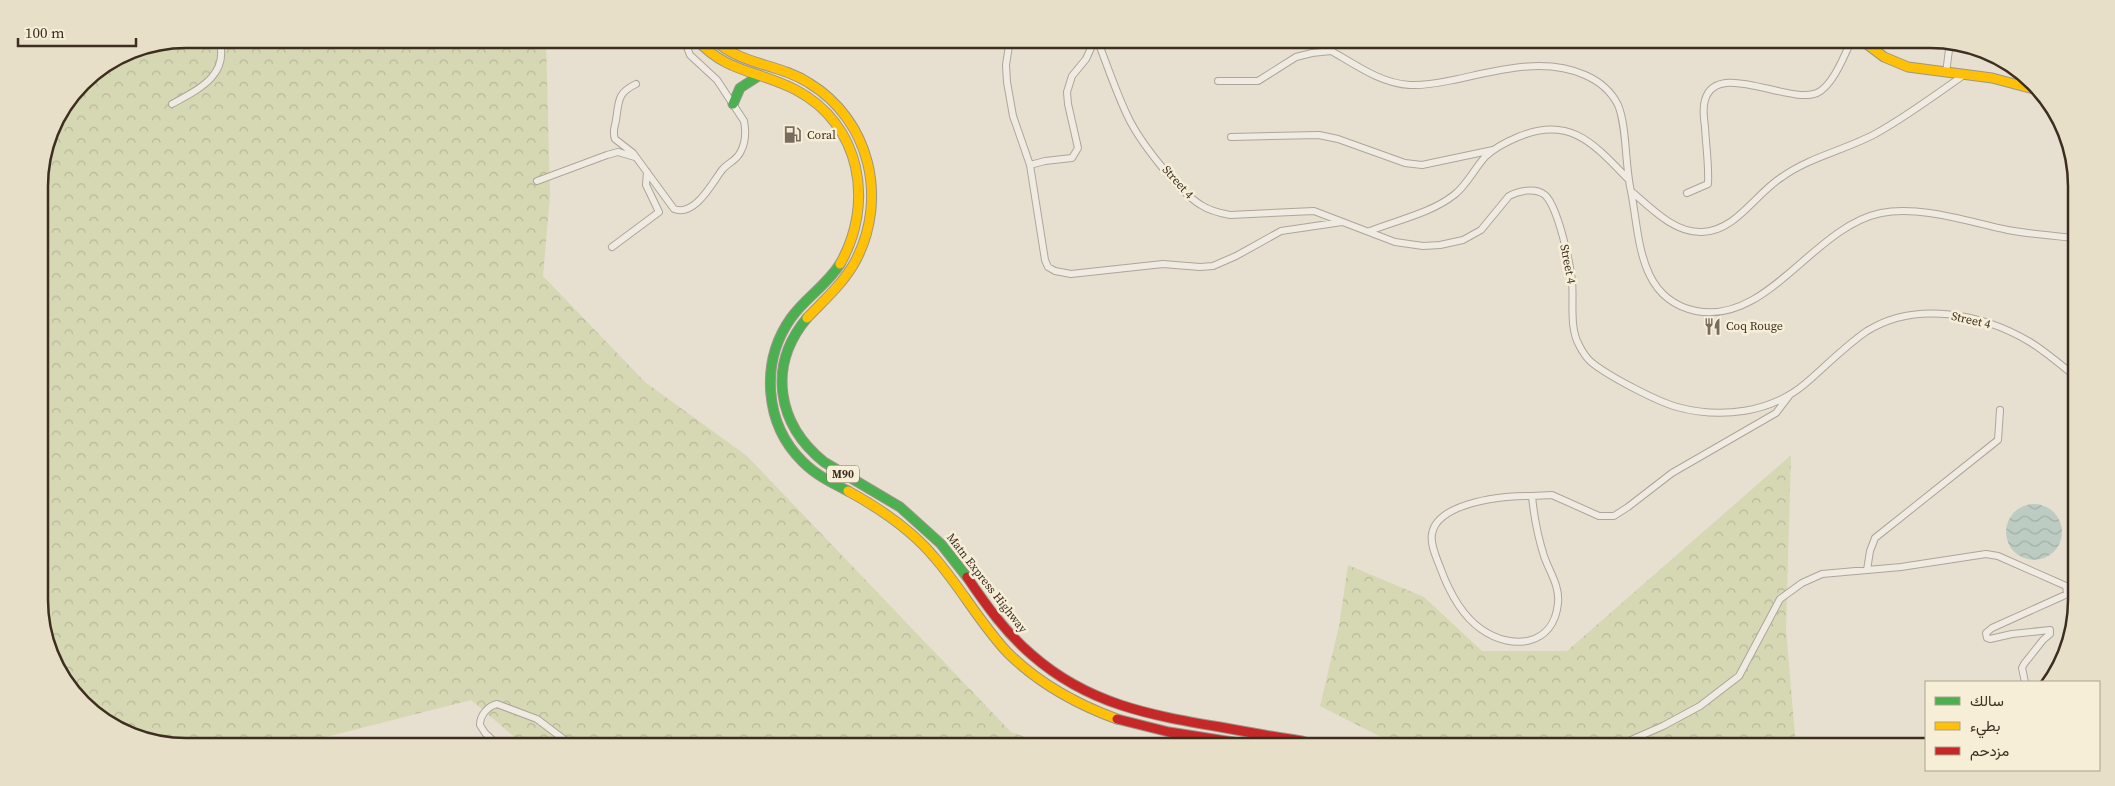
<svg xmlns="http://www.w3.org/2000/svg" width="2115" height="786" viewBox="0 0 2115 786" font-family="'Source Serif 4',Vazirmatn,serif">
	<defs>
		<pattern id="forest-crowns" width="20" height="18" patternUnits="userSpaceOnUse" patternTransform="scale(1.25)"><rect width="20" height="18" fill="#d6d7b3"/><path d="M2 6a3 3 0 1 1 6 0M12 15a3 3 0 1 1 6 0" fill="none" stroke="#b9b99a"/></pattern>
		<pattern id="water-waves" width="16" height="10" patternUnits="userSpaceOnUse" patternTransform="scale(1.25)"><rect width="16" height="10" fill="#bcccc2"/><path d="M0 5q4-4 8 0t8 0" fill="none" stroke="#a2b0a6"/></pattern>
	</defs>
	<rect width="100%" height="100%" fill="#e7e0d1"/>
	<path fill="url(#forest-crowns)" d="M186,39H546L550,195L543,276L645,382L747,456L1011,732L1054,747H526L471,700L287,747H186L139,740L75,697L42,629L39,176L54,121L89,75L130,50Z
		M1791,455L1786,630L1796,747H1395L1381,737L1320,706L1339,626L1348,565L1424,597L1482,651H1567Z"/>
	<path fill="url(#water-waves)" d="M2006 532a28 28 0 1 1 56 0a28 28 0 1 1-56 0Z"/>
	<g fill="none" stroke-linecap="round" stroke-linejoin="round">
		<defs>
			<path id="street" d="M1010,39L1006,65L1007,82L1013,116L1030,165L1045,260L1048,267L1055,271L1071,274L1163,264L1200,267L1213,266L1236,256L1281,231L1342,222
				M1097,39C1107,65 1116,92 1128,117C1140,142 1178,191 1201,205C1210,211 1219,213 1230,215L1314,211L1395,242L1423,246L1440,245L1463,240L1481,230L1509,196C1518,191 1535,187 1545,195C1558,207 1570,263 1572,281C1574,301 1569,327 1579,345C1582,351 1585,356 1590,361C1606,375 1656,401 1677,407C1721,419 1771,413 1806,383C1827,365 1845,346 1867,331C1916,300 1983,314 2030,342C2046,352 2061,365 2076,377
				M1307,39C1341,52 1372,83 1410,85C1427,86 1442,82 1458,79C1499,70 1545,57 1585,75C1599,81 1611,91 1618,105C1627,126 1625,167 1631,191C1651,208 1674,233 1702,232C1736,231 1755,194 1782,177C1810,157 1845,150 1875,134C1906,117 1935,95 1964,75
				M1833,39L1848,48
				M1946,73L1950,42
				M1218,81H1258L1296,57L1312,53L1331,51
				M636,84C617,93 619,101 616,120C615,127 612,131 615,139L633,153L674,209C695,217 712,183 722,170C728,162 737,161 741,151C746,141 746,131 744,121L717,80L690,55L684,39
				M172,104C199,89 230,75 219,39
				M1231,137L1319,135L1338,139L1405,163L1422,165L1493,150
				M1030,165L1045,161L1072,158L1078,148L1068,104L1067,92L1072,76L1086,59L1095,39
				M537,181L607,155L618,152L635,157
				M1631,191C1640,238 1638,299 1696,311C1768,325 1813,227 1881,213C1920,205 1969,222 2008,230C2030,234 2053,236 2075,238
				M1687,193L1708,184C1709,165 1706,146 1705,127C1704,118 1702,109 1705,100C1716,59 1789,105 1817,93C1833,86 1845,54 1852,39
				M1370,231C1398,220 1431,213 1454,195C1467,185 1474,169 1485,157C1494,148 1506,142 1518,137C1570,115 1594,144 1628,179
				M612,247L659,212L646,185L647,172
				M1532,496C1506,495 1437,502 1432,534C1430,544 1436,557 1440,567C1448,589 1461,615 1481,629C1512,651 1554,646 1558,603C1560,586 1549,571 1544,556C1538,537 1534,517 1532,496L1552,495L1599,516H1614L1628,507L1672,473L1776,413L1789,396
				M1867,570L1870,551L1875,538L1998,440L2000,410
				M500,747L485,733L480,725C480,715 488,706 497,704L537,719L574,747
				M1615,747L1663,726L1700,706L1739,676L1780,599L1802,583L1822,574L1901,567L1986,554L1998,556L2066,586L2067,594L2063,596L1992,628L1986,633L1987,638L1990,639L2012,634L2050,630V634L2043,640L2024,664L2022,668L2025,682"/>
			<path id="fast" d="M733,104L740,88L757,77
				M840,264C827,285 805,298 791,318C760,362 764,424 803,462C816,475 832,483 848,491
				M807,318C767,366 777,424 824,462L900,507L941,544L967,577"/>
			<path id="slow" d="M696,39C728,74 758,70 796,90C861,124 875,203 840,264
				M713,39C742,66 778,63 809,83C870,120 888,198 856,260C844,283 824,300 807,318
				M1860,39L1884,57L1908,67L1992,78L2041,91
				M848,491C881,509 912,530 935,558C961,588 980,623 1007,652C1038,683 1076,704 1117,719"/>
			<path id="jam" d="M967,577C986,605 1006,633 1032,655C1088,704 1149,715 1220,727C1247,732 1275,737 1302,741L1322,747
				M1117,719L1169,732L1265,747"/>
		</defs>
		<use href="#street" stroke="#ada599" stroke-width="8"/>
		<use href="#fast" stroke="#9c958a" stroke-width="11"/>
		<use href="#slow" stroke="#9c958a" stroke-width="11"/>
		<use href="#jam" stroke="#9c958a" stroke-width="11"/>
		<use href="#street" stroke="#efebe3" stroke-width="6"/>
		<use href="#fast" stroke="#4caf50" stroke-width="9"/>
		<use href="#slow" stroke="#ffc107" stroke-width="9"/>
		<use href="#jam" stroke="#c62828" stroke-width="9"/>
	</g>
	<defs>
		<symbol id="fuel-bare" viewBox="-9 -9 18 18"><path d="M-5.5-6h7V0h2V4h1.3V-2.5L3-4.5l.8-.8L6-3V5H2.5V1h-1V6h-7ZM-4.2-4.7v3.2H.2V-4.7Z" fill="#786c5e" stroke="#f7eed8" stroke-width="2.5" paint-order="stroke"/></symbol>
		<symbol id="restaurant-bare" viewBox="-9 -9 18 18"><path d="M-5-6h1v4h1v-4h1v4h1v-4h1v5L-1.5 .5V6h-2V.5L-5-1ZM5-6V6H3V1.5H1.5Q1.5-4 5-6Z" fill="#786c5e" stroke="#f7eed8" stroke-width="2.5" paint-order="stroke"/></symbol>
	</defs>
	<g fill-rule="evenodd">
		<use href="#fuel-bare" x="780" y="122" width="25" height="25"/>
		<use href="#restaurant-bare" x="1700" y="314" width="25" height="25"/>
	</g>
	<g text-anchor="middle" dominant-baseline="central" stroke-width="5" stroke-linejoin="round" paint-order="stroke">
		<rect fill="#f7eed8" stroke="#756857" stroke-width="1" x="827" y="465.5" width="32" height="17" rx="4"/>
		<g font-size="11" font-weight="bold" fill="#3d2e20">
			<text x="843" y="474">M90</text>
		</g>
		<g font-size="12" fill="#3d2e20" stroke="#f7eed8" text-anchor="start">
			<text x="807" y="135">Coral</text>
			<text x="1726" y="326">Coq Rouge</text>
		</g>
		<g font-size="12" fill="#3d2e20" stroke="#f7eed8">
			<text transform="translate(1178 182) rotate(48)">Street 4</text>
			<text transform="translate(1568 264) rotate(79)">Street 4</text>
			<text transform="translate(1971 320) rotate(13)">Street 4</text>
			<text transform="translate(987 583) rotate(52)">Matn Express Highway</text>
		</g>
	</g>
	<path d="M0 0H2115V786H0ZM186 48H1930A138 138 0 0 1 2068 186V600A138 138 0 0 1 1930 738H186A138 138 0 0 1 48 600V186A138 138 0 0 1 186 48Z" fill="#e8dfc9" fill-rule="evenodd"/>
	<path fill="none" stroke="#3d2e20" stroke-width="2.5" d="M186 48H1930A138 138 0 0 1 2068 186V600A138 138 0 0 1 1930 738H186A138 138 0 0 1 48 600V186A138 138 0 0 1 186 48Z"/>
	<rect x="1925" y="681" width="175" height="90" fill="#f7eed8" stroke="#ada18e"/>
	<rect x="1935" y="697" width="25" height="8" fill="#4caf50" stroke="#ada18e"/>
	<text x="1970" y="706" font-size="15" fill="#3d2e20">سالك</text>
	<rect x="1935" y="722" width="25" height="8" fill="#ffc107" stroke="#ada18e"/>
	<text x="1970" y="731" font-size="15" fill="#3d2e20">بطيء</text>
	<rect x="1935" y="747" width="25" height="8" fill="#c62828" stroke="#ada18e"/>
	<text x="1970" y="756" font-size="15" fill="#3d2e20">مزدحم</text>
	<path d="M18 38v8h118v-8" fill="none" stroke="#3d2e20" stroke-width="2.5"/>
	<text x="25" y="38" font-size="15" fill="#3d2e20" stroke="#f7eed8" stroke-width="4" paint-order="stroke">100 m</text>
</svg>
